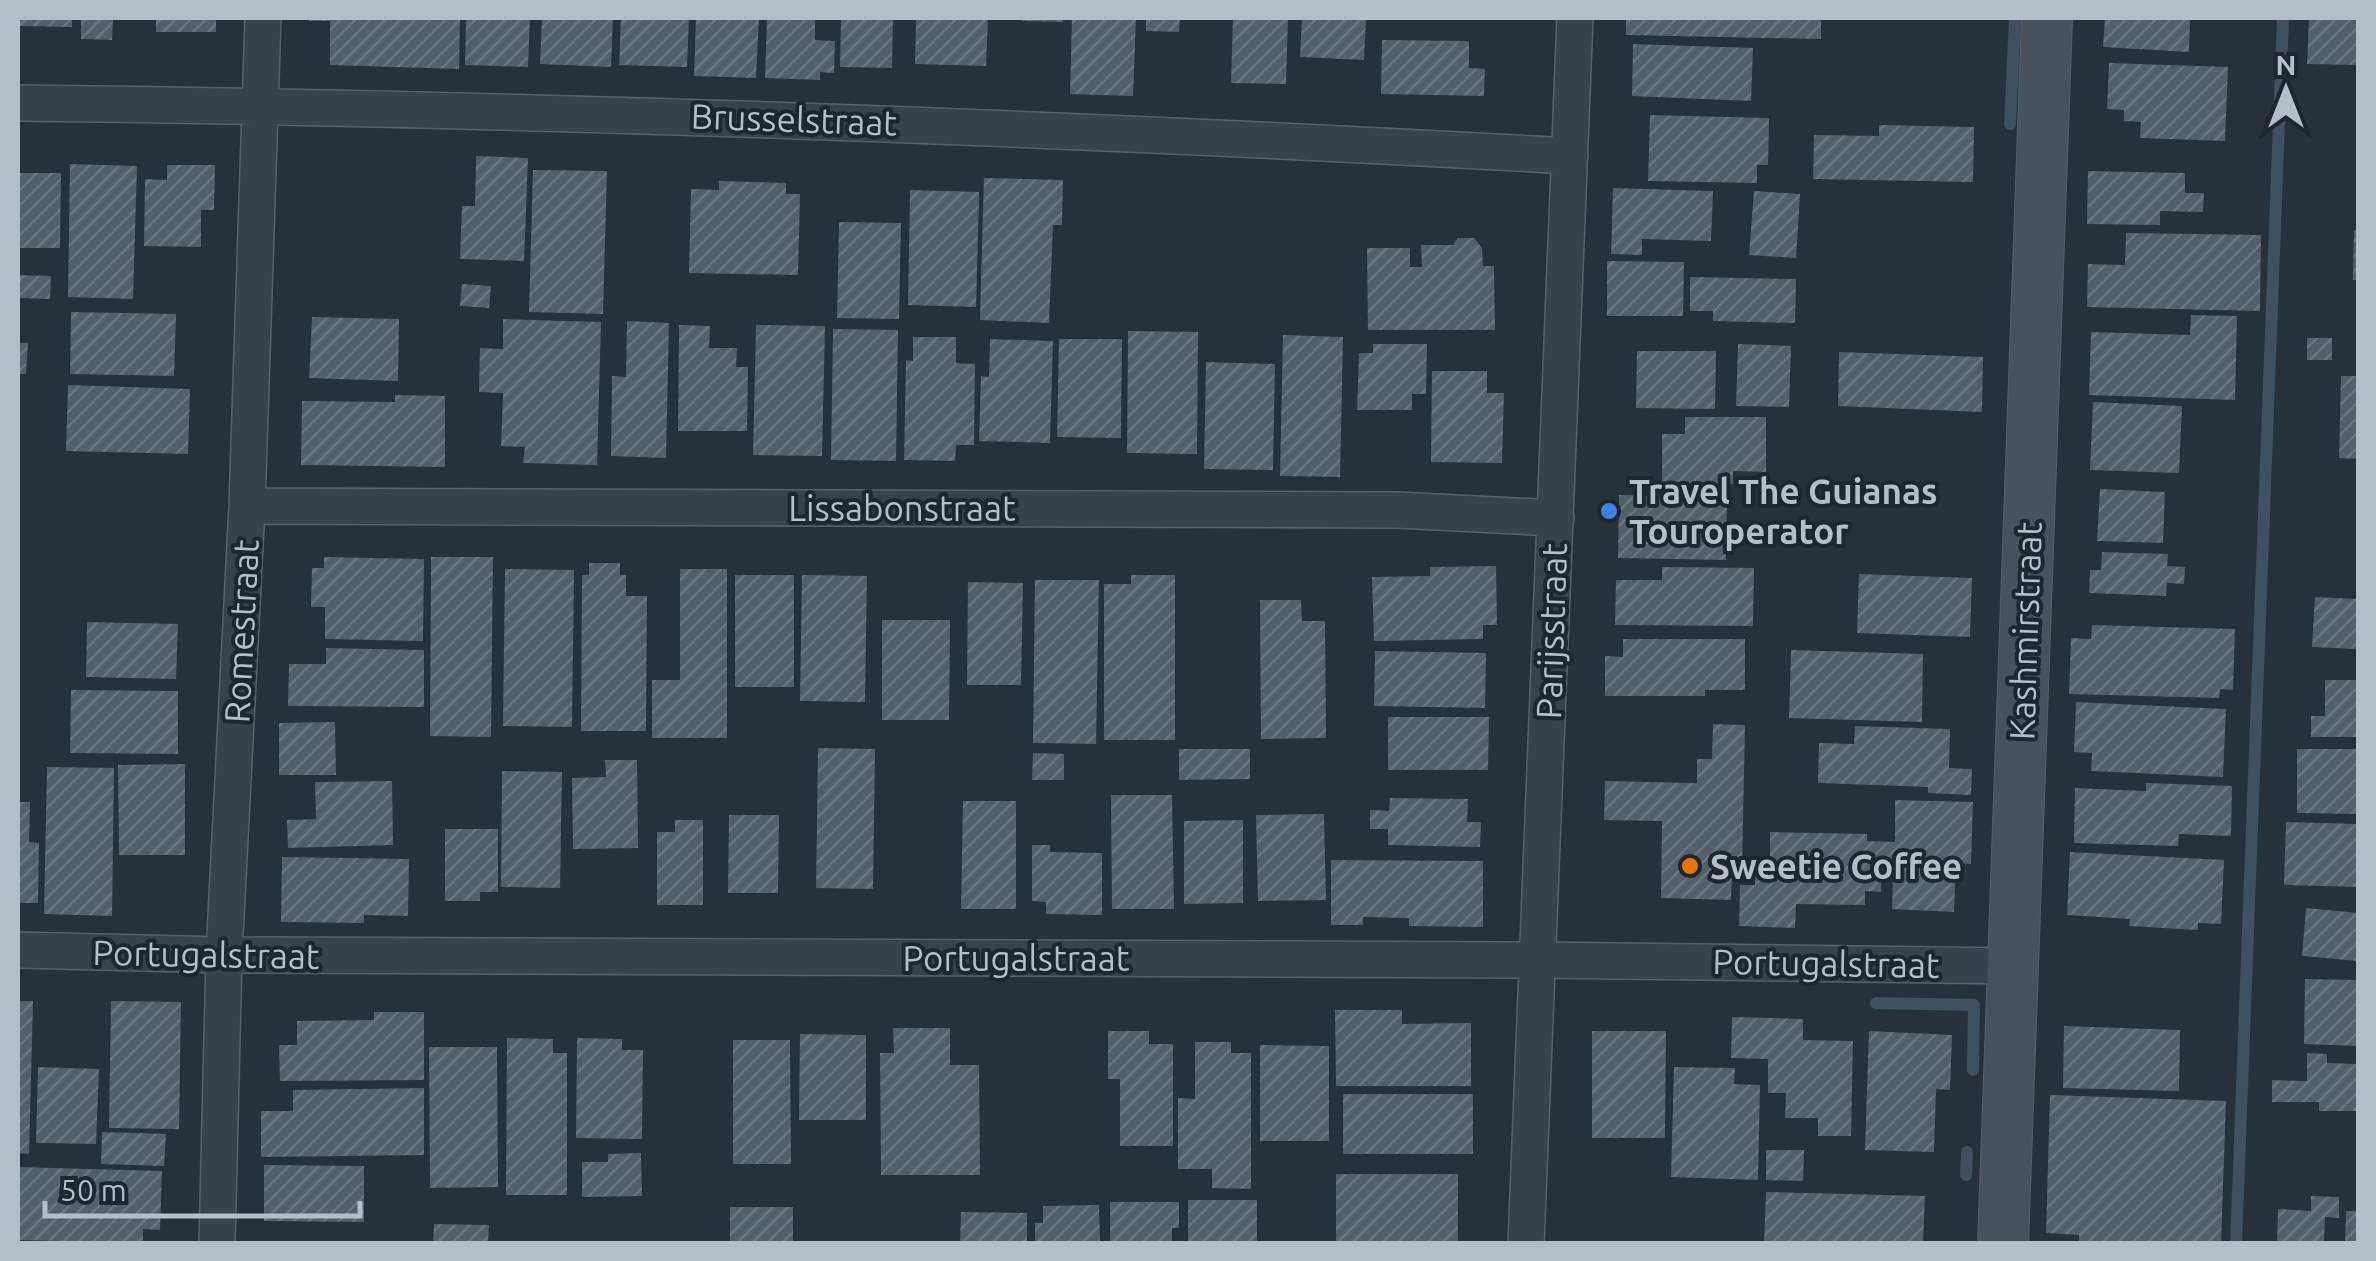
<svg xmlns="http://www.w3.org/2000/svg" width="2376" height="1261" viewBox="0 0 2376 1261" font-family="Ubuntu,sans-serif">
	<defs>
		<pattern id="building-hatch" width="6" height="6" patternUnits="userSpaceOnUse" patternTransform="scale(2.5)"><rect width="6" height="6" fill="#535f69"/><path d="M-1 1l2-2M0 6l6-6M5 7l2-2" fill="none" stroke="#6a747d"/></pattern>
	</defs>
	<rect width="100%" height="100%" fill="#26313a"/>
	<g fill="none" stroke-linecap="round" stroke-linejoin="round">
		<path stroke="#3d5161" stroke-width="12" d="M2010,124L2015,18
			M1876,1003L1974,1005L1973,1070
			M1966,1175L1967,1152
			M2236,1244L2283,18"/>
	</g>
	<path fill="url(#building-hatch)" d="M18,18H72V27L18,26Z
		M81,18H113L112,40L81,39Z
		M156,18H216V32H156Z
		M310,18H460L459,69L330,65V21H309Z
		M466,18H530L528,67L465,65Z
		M542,18H613L611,67L540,64Z
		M621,18H689L687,67L619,65Z
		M696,18H759L756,78L694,76Z
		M767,18H815V40L835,41L834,73L820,72V80L765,78Z
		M841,18H893L892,68L840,67Z
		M916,18H988L986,66L915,64Z
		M1022,18H1063V22L1022,21Z
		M1072,18H1136L1133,96L1070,94Z
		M1146,18H1180L1179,32L1146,31Z
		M1233,18H1288L1286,84L1231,83Z
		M1302,18H1366L1364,60L1300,57Z
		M1626,18H1821V39L1626,35Z
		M2105,18H2190L2189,52L2103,47Z
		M2309,18H2358V65L2307,64Z
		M1382,40L1469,41V68L1485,69L1484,96L1381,94Z
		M1633,44L1753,48L1751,101L1632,96Z
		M2109,63L2228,67L2225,141L2140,138L2141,122L2124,121V110L2107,109Z
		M1650,115L1769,118L1768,165H1757V183L1648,181Z
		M1879,125L1974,127L1973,182L1813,179L1814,135L1879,136Z
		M476,156L528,158L524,261L460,259L462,206H475Z
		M70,164L137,166L133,299L68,297Z
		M167,165H215L214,210H201V247L144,246L145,179L167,180Z
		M533,170L607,171L603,314L529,312Z
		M2088,171L2185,173V193H2204L2203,212L2160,211V225L2087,224Z
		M18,173H61L60,248H18Z
		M984,178L1063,180L1062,225H1053L1049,323L980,320Z
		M719,181L786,183V194H800L798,275L689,273L691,189L719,190Z
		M1613,188L1713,191L1711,241L1642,239V255L1611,254Z
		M910,190L979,192L976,307L908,305Z
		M1754,191L1800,194L1796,258L1749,255Z
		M839,222L901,223L899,319L837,318Z
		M2354,230H2358V280H2353Z
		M2126,233L2261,235L2260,311L2087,307L2088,264L2125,265Z
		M1458,238H1474L1482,248L1483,266H1494L1495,330H1368L1367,248H1410V267H1422L1421,245H1453Z
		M1607,261L1684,262L1683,316H1607Z
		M18,275L51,276L50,299L18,298Z
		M1690,277L1796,279L1795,323L1713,321V311H1690Z
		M462,284L491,286L489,308L460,306Z
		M71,312L176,314L174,376L70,374Z
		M2191,315L2237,316L2235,400L2089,395L2091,332L2190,335Z
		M312,317L399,319L398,381L309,378Z
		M503,319L601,322L597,465L523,463L525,447L501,446L503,393L479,392L480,348L503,349Z
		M627,321L669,323L666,458L611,456L612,376L626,377Z
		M679,325L710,326L709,348H737L736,367H748L747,431H678Z
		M756,325L825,326L822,456L753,455Z
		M833,329L898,330L896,461L831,460Z
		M1128,331L1198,332L1197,454L1127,453Z
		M1283,335L1343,337L1340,477L1280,476Z
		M913,337H956V363L975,364L974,445H956L955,461L904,460L906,360L913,361Z
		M2307,338H2332V360H2307Z
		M990,339L1053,341L1050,443L979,441L981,376L989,377Z
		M1059,339H1122L1121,438L1057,437Z
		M18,343H28L26,374H18Z
		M1373,344H1427L1426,394H1412V410H1357L1359,353H1373Z
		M1738,344L1791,346L1789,407L1736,406Z
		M1637,351H1716L1715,409L1636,408Z
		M1839,352L1983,357L1982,412L1838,406Z
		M1206,362L1275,364L1273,470L1204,469Z
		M1432,371H1487V393H1504L1502,463L1431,462Z
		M2341,376H2358V459L2339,458Z
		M68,385L190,389L188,454L66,451Z
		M395,395L445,396V467L301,465L302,401L395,402Z
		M2093,402L2182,406L2179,473L2090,470Z
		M1685,417H1766V472L1733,471V484L1662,483V434H1685Z
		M2100,489L2165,492L2163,543L2097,541Z
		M1619,495L1727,497L1726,560L1618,558Z
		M2102,552L2168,554L2167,566L2185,567L2184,584L2167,583L2166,596L2089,593L2090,570H2101Z
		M324,557L424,559L423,641L325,639V607H311L312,568H324Z
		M431,557H493L491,737L430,736Z
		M589,563H620V575H626V596H647L646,731H581L582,575H589Z
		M1496,566L1497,625H1483V639L1374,641L1372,577L1430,576V567Z
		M1662,567L1754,568L1753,626L1615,625L1616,580H1662Z
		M505,569L574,570L572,727L503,726Z
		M680,569H727V738H652V680H680Z
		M1859,574L1972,578L1970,637L1857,633Z
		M735,575H794V687H735Z
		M802,575L867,576L865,702L800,701Z
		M1131,575H1175V740H1104V584H1131Z
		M1035,580H1099L1096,744L1033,743Z
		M968,582L1023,583L1021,685H967Z
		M2315,597L2358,599V649L2312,647Z
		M1260,600H1301L1302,621H1325L1326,738L1261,739Z
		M882,620H950L949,720H882Z
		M87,622L178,624L176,679L86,677Z
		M2092,625L2235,629L2233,690L2220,689L2219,698L2069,694L2071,638L2091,639Z
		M1623,639H1745V690H1705V696H1605V656L1623,657Z
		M326,648L424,650V707L288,706L289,664H326Z
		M1791,650L1923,654L1922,722L1789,718Z
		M1375,651L1486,653L1485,708L1374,706Z
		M2325,680H2358V737H2311V716H2325Z
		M71,690L178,691V754L70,753Z
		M2076,702L2226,709L2223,777L2091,771L2092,753L2074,752Z
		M1388,717H1489L1488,770H1388Z
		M335,722L336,775H279V723Z
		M1713,724L1745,725L1742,871H1732L1731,900L1661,898L1662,821L1604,820L1605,781L1697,783V759H1712Z
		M1855,726L1950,729L1949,768L1972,769L1971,795L1928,793V787L1818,783L1819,743L1854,744Z
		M818,748L875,749L873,889L816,888Z
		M1179,749H1250V779L1179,780Z
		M2297,749H2358V814L2297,813Z
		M1033,753L1064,754V780H1032Z
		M605,760H637L638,848L573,849L572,778L606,777Z
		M185,764V855H119L118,765Z
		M47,767L114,768L112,916L44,914Z
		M502,771L562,772L560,888L501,887Z
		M392,781L393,845L288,848L287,820L316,819L315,782Z
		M2146,783L2232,786L2231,836L2179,834L2178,846L2074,843L2075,788L2146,791Z
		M1111,795H1172L1174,909H1112Z
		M1390,798L1468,799L1467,822H1481L1480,847L1388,845V829H1370V810L1389,811Z
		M1895,800L1973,802L1971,864L1956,863L1954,912L1892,909L1893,875L1881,874V892L1865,891V905L1796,904L1795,928L1739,926L1740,885H1755V867H1770V832L1867,834V841L1895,842Z
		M963,801H1016V909H961Z
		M18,802H30L29,842L39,843L38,903H18Z
		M1324,814L1326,900L1258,901L1256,815Z
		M729,815H779L778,893H728Z
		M675,820H703V905H657V832H675Z
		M1243,820V903L1184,904V821Z
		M2286,822L2358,824V887L2284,885Z
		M445,829H498V892H480V901H445Z
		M1032,845H1050V852L1102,853V915L1046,914V902L1032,901Z
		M2070,852L2224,860L2221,924L2198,923V930L2129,926L2130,919L2067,915Z
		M282,857L409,859L408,916L364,915V923L281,922Z
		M1331,860L1483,861V927L1409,926V918L1363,917V925H1331Z
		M2306,908L2358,913V961L2302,956Z
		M2305,979L2358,980V1046L2304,1044Z
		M18,1001H33L29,1154L18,1153Z
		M111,1001L181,1002L179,1129L109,1128Z
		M1335,1010H1402V1024L1471,1023V1086H1336Z
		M374,1012H424V1080L280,1081L279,1045H297V1021L374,1020Z
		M1732,1017L1803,1019V1040L1853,1041L1851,1136H1818V1118H1785L1786,1093H1768V1059L1731,1058Z
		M2064,1026L2180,1030L2179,1091L2063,1088Z
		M893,1028H950V1065H979L980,1175H881L880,1053H894Z
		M1108,1031H1149V1044H1173V1146H1120V1079H1108Z
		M1592,1031H1666L1665,1138H1592Z
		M1869,1031L1952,1035L1950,1090L1936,1089L1934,1152L1865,1150Z
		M800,1034L866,1035V1120H799Z
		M507,1038L553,1039V1053H567V1195H506Z
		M577,1038L622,1039V1050H643L642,1139L576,1138Z
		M733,1040H790L791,1164H733Z
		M1195,1042H1231V1053H1251V1189L1212,1188V1169H1178V1098L1195,1099Z
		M1260,1045L1329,1046V1141H1260Z
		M429,1047H497L498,1187L430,1188Z
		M2307,1053L2327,1054V1063L2358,1064V1111H2319V1102H2272V1080L2307,1081Z
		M38,1067L99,1069L96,1144L36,1143Z
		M1674,1067L1735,1068L1734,1084L1760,1085L1758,1180L1671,1177Z
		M424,1088V1155L261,1157V1111H293V1090Z
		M1343,1094H1473V1154H1343Z
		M2050,1095L2226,1101L2221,1244H2079V1235L2046,1233Z
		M102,1132L166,1134L164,1166L101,1164Z
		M1766,1150H1804L1803,1181L1766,1180Z
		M641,1153L642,1196L582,1197V1162H608V1154Z
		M264,1165L364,1166V1222L264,1221Z
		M18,1167L162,1171L160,1230L143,1229V1243L18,1240Z
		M1336,1174H1458V1244H1336Z
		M1766,1192L1925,1196L1923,1244H1764Z
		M2311,1196L2339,1197V1218L2325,1217L2324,1244H2277L2278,1209L2311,1211Z
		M1188,1200H1257V1244H1188Z
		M1110,1202H1179V1228H1172V1244H1110Z
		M1099,1205L1100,1244H1035V1223H1043V1206Z
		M730,1207H793V1244H730Z
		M2346,1211H2358V1244H2345Z
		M961,1212L1027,1213V1244H960Z
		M434,1224L489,1225L488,1244H433Z"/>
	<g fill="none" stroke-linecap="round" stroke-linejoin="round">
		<defs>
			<path id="street" d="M18,103C536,109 1053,127 1570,156
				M247,506L1397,510L1556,518
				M18,950L224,955L1538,960L2014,966
				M217,1244L224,955L247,506L263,18
				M1526,1244L1575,18"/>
			<path id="secondary" d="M2003,1244L2047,18"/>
		</defs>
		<use href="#street" stroke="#576068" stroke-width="38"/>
		<use href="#secondary" stroke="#576068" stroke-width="52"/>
		<use href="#street" stroke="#39424a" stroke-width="35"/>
		<use href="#secondary" stroke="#48525d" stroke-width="50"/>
	</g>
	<circle fill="#3f7fe0" stroke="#1e272f" stroke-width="4" cx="1609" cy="511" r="10"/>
	<circle fill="#e8710a" stroke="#1e272f" stroke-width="4" cx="1690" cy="866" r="10"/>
	<g text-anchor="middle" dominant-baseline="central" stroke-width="8" stroke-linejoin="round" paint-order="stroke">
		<g font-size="35" fill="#b5bdc6" stroke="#1e272f">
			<text transform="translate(794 119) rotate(2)">Brusselstraat</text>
			<text x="902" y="508">Lissabonstraat</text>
			<text transform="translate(241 631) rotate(-87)">Romestraat</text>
			<text transform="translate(1551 631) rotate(-88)">Parijsstraat</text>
			<text transform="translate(2025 631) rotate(-88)">Kashmirstraat</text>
			<text transform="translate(206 954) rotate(1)">Portugalstraat</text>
			<text x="1016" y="958">Portugalstraat</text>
			<text transform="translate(1826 963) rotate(1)">Portugalstraat</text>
		</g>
		<g font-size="35" font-weight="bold" fill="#b5bdc6" stroke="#1e272f" text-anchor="start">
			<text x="1629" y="491">Travel The Guianas<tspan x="1629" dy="40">Touroperator</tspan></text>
			<text x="1710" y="866">Sweetie Coffee</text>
		</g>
	</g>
	<rect width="2376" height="1261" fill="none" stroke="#b5bdc6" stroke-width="40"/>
	<g transform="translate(2286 90)" stroke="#1e272f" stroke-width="8" paint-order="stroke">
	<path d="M0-8L18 38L0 25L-18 38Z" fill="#b5bdc6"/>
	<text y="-15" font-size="28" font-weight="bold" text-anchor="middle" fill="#b5bdc6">N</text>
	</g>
	<path d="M45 1201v15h315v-15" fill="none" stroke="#b5bdc6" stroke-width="5"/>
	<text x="60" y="1201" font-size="30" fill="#b5bdc6" stroke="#1e272f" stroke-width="8" paint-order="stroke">50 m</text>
</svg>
